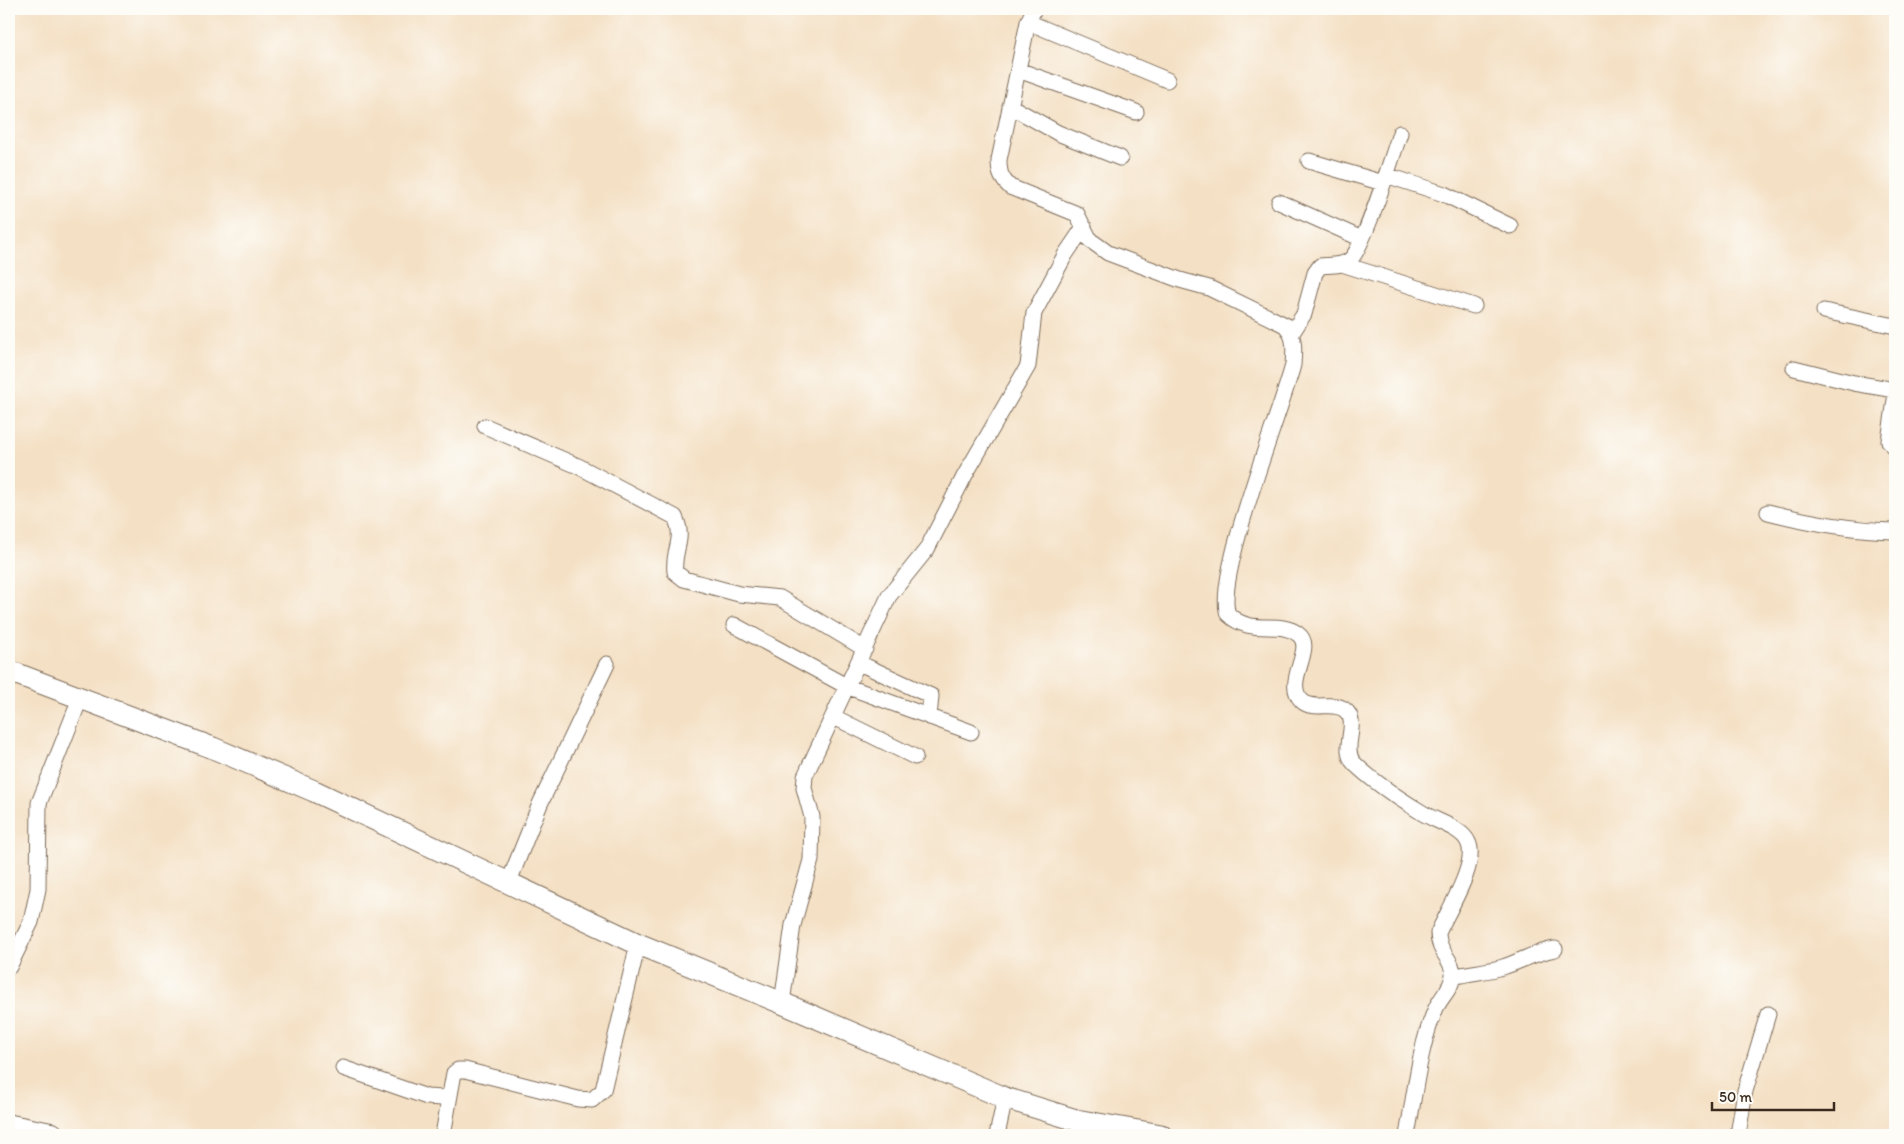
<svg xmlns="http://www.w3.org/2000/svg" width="1904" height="1144" viewBox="0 0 1904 1144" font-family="Itim,sans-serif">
	<rect width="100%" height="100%" fill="#fdfcf7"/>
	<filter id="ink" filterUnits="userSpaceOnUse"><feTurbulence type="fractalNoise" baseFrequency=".02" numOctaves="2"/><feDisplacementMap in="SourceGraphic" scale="10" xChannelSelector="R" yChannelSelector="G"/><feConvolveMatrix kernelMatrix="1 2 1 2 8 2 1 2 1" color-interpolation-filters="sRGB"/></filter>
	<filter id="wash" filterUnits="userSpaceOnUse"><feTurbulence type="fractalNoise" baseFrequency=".0096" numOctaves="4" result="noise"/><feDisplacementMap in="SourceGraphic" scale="20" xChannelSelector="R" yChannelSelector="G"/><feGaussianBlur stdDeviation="1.12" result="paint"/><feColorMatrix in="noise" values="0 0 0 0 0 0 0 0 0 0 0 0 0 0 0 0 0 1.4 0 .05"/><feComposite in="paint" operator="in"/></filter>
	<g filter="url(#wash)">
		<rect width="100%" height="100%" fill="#f4e0c4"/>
	</g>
	<g filter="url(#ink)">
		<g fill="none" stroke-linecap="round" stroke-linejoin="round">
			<defs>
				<path id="minor" d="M1034,9L1028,22L999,160C999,173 1001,178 1010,187L1077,214L1090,240L1108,253L1180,280L1209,288L1285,325C1296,337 1294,350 1293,365C1281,412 1214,578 1228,614C1251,637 1279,619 1298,634C1317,648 1282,682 1302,701C1314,712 1333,700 1345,710C1361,722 1340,748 1354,763C1373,782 1398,798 1421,812C1434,821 1461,827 1468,842C1479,863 1447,912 1438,933C1438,953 1453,959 1453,974C1453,987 1441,997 1436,1008C1419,1047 1415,1094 1407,1135
					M1028,22L1167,80
					M1018,70L1136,112
					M1010,106L1058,133L1120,158
					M1309,161L1383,183
					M1386,175L1444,194L1510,226
					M1279,202L1362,239
					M1342,264L1474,306
					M1824,311L1895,326
					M1292,333L1304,314L1315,273L1320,266C1329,265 1343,266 1350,260C1363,249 1393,155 1400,133
					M1794,368L1854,383L1895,390
					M1895,400L1889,441L1895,449
					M485,426L578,466L675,517C686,540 672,550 675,572L684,579L739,594L780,598L865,649
					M1768,512C1811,523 1851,530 1895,531
					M734,625L846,686L971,732
					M859,663L931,696L929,717
					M834,717L915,757
					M508,884L540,804L607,664
					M9,967L31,922L38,889L39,803L80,699
					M1453,977C1470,972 1487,972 1503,967C1521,961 1536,952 1555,949
					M782,1003L793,925L811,860L812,817L804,788L805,776L889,596L927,549L965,475L1028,366L1034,313L1065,255L1084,227
					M343,1068L427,1097L442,1098L450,1095L454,1073L458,1070H465L578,1099L592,1100L603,1090L638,944
					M9,1122L54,1131
					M443,1135L450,1095
					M997,1135L1005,1098
					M1738,1135L1745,1091L1768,1014"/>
				<path id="secondary" d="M9,671L213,748L314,791L638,944L782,1003L1005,1098L1076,1120L1161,1135"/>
			</defs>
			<use href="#minor" stroke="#7c6a58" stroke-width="17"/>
			<use href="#secondary" stroke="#7c6a58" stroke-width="23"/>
			<use href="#minor" stroke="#fff" stroke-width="15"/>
			<use href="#secondary" stroke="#fff" stroke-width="21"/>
		</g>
	</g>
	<rect width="1904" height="1144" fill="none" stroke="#fdfcf7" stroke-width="30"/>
	<path d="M1712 1102v8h122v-8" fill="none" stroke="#3b2a1e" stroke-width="2.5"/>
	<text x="1719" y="1102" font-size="15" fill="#3b2a1e" stroke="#fdfcf7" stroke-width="4" paint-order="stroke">50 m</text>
</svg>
